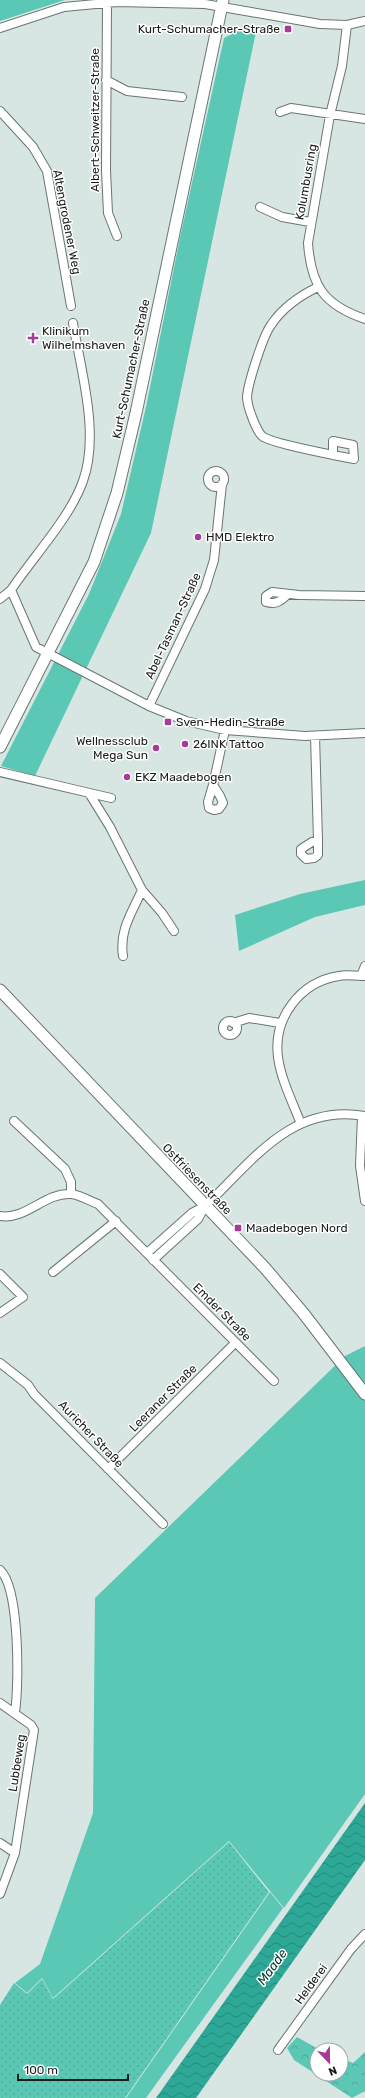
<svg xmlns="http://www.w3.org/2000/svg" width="365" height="2098" viewBox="0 0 365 2098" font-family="Rubik,sans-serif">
	<defs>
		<pattern id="forest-crowns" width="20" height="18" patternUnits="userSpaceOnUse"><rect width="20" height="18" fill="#5bc8b6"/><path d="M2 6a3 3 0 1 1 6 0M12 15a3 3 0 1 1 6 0" fill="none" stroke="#4eab9c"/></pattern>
		<pattern id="garden-dots" width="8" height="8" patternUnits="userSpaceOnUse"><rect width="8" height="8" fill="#5bc8b6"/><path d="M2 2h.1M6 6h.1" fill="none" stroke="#4eab9c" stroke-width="1.8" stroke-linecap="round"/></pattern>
		<pattern id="water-waves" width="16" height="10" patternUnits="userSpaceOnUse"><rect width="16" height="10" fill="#2da896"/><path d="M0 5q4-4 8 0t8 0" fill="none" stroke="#25887a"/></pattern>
	</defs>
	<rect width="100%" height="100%" fill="#d8e6e3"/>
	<path fill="#5bc8b6" d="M0,0H65L0,21Z
		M239,30L256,32L151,533L35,776L1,766L89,594L121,514L146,407L181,233L224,38Z
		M365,880V905L315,917L239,951L235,915L300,894Z
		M365,1346V1794L284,1908L229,1841L53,1998L42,1978L27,1993L15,1983L40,1964L93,1813L95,1598L345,1356Z
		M270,1892L283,1908L146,2098H126Z"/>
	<path fill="url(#forest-crowns)" d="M297,2037L320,2050H317V2074H341V2058L353,2063L365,2052V2091L352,2098L294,2060L287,2048Z"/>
	<path fill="url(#garden-dots)" d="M229,1842L269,1892L125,2098H0V2005L14,1983L27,1994L42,1979L53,1999Z"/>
	<path fill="url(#water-waves)" d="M365,1803V1860L196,2098H156Z"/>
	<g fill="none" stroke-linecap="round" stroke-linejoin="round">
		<defs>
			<path id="street" d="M107,3L106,170L108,213L117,236
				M347,25L342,66L330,115L308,243C311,286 324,305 365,319
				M0,28L64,7L117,2L205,4L320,24L347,25L365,21
				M106,80L127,91L182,97
				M0,111L33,147L47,171L71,306
				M280,112L291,108L365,119
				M260,207L282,217L310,222
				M318,287C299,296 283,307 271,325C263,336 248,383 247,397C247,406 256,430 262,436C270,443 320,452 333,455
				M73,323C81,371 100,434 83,481C70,518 33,557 11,590L36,647L149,706L186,721L225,730L305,736L365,733
				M333,441L353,445L354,459L333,455Z
				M208 479a8 8 0 1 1 16 0a8 8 0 1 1-16 0Z
				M288,594C281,601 276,605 266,602V596L272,592L299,595L365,596
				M0,599L11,590
				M149,706L205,589L214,560L222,484
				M315,736L318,840
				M0,772L111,798
				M213,785L220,796L223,803L219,809L214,810L209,808L208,802Z
				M213,785L225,730
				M89,793L110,827L142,890L162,913L174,931
				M318,840V855L314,858L306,859L301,854V849L312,842Z
				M123,956C119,930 132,913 142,890
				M365,966L361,976H365
				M223 1028a7 7 0 1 1 14 0a7 7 0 1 1-14 0Z
				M233,1023L249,1018L280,1023
				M362,1116L360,1166L365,1201
				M14,1121L65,1169L71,1182V1194
				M301,1124C293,1103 281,1080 278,1057C273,1018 300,982 339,976C346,974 354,976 361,976
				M0,1216C27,1220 45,1192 71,1194C80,1195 90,1201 98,1204L274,1381
				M147,1253L192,1213L205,1206C252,1162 291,1103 365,1116
				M153,1260L198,1219L205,1206
				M53,1272L116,1221
				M0,1274L23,1297L0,1313
				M0,1363L28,1385L34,1394L163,1524
				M108,1469L235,1343
				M0,1570C20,1588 19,1686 15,1712
				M0,1703L31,1725L34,1730L15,1853L0,1894
				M0,1843L15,1853
				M278,2050L351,1949L365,1934"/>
			<path id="secondary" d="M0,747L94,562L117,493L136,413L223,0
				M0,990L265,1268L304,1314L365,1394"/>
		</defs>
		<use href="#street" stroke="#697673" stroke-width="10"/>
		<use href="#secondary" stroke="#697673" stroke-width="13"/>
		<use href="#street" stroke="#fff" stroke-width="8"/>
		<use href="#secondary" stroke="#fff" stroke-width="11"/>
	</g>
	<g fill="#a73b9b" stroke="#fff" stroke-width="1.5">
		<rect x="284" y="25" width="8" height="8" rx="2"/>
		<path d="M31 332h4v4h4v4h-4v4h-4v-4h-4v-4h4z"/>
		<circle cx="198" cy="537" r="4"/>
		<rect x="164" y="718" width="8" height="8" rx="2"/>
		<circle cx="185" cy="744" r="4"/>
		<circle cx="156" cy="748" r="4"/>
		<circle cx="127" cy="777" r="4"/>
		<rect x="234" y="1224" width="8" height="8" rx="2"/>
	</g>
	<g text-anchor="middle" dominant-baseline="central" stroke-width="3" stroke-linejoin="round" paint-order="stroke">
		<g font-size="12" fill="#181d1c" stroke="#fff" text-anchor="start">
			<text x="280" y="29" text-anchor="end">Kurt-Schumacher-Straße</text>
			<text x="42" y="331">Klinikum<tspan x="42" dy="14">Wilhelmshaven</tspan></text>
			<text x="206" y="537">HMD Elektro</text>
			<text x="176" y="722">Sven-Hedin-Straße</text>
			<text x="148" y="741" text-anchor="end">Wellnessclub<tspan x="148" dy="14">Mega Sun</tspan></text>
			<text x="193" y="744">26INK Tattoo</text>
			<text x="135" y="777">EKZ Maadebogen</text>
			<text x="246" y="1228">Maadebogen Nord</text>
		</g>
		<g font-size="12" fill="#181d1c" stroke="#fff">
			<text transform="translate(95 120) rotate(-90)">Albert-Schweitzer-Straße</text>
			<text transform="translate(306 182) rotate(-80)">Kolumbusring</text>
			<text transform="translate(67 222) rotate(79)">Altengrodener Weg</text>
			<text transform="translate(131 369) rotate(-78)">Kurt-Schumacher-Straße</text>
			<text transform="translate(173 626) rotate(-65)">Abel-Tasman-Straße</text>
			<text transform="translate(197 1179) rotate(46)">Ostfriesenstraße</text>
			<text transform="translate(222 1312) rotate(45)">Emder Straße</text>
			<text transform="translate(163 1398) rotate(-45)">Leeraner Straße</text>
			<text transform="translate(91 1434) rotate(46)">Auricher Straße</text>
			<text transform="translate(17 1763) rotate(-81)">Lubbeweg</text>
			<text transform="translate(311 1984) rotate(-54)">Helderei</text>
		</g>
		<g font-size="13" font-style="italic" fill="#00372f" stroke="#fff">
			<text transform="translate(272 1967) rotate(-54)">Maade</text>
		</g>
	</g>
	<g transform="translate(329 2062) rotate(158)"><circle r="19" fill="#ffffff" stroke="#a3a5a4"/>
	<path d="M0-3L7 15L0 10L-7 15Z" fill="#a73b9b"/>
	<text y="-6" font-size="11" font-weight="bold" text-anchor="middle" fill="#181d1c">N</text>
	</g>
	<path d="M18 2074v6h110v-6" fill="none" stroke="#181d1c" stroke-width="2"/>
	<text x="24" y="2074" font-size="12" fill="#181d1c" stroke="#ffffff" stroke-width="3" paint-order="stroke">100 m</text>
</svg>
